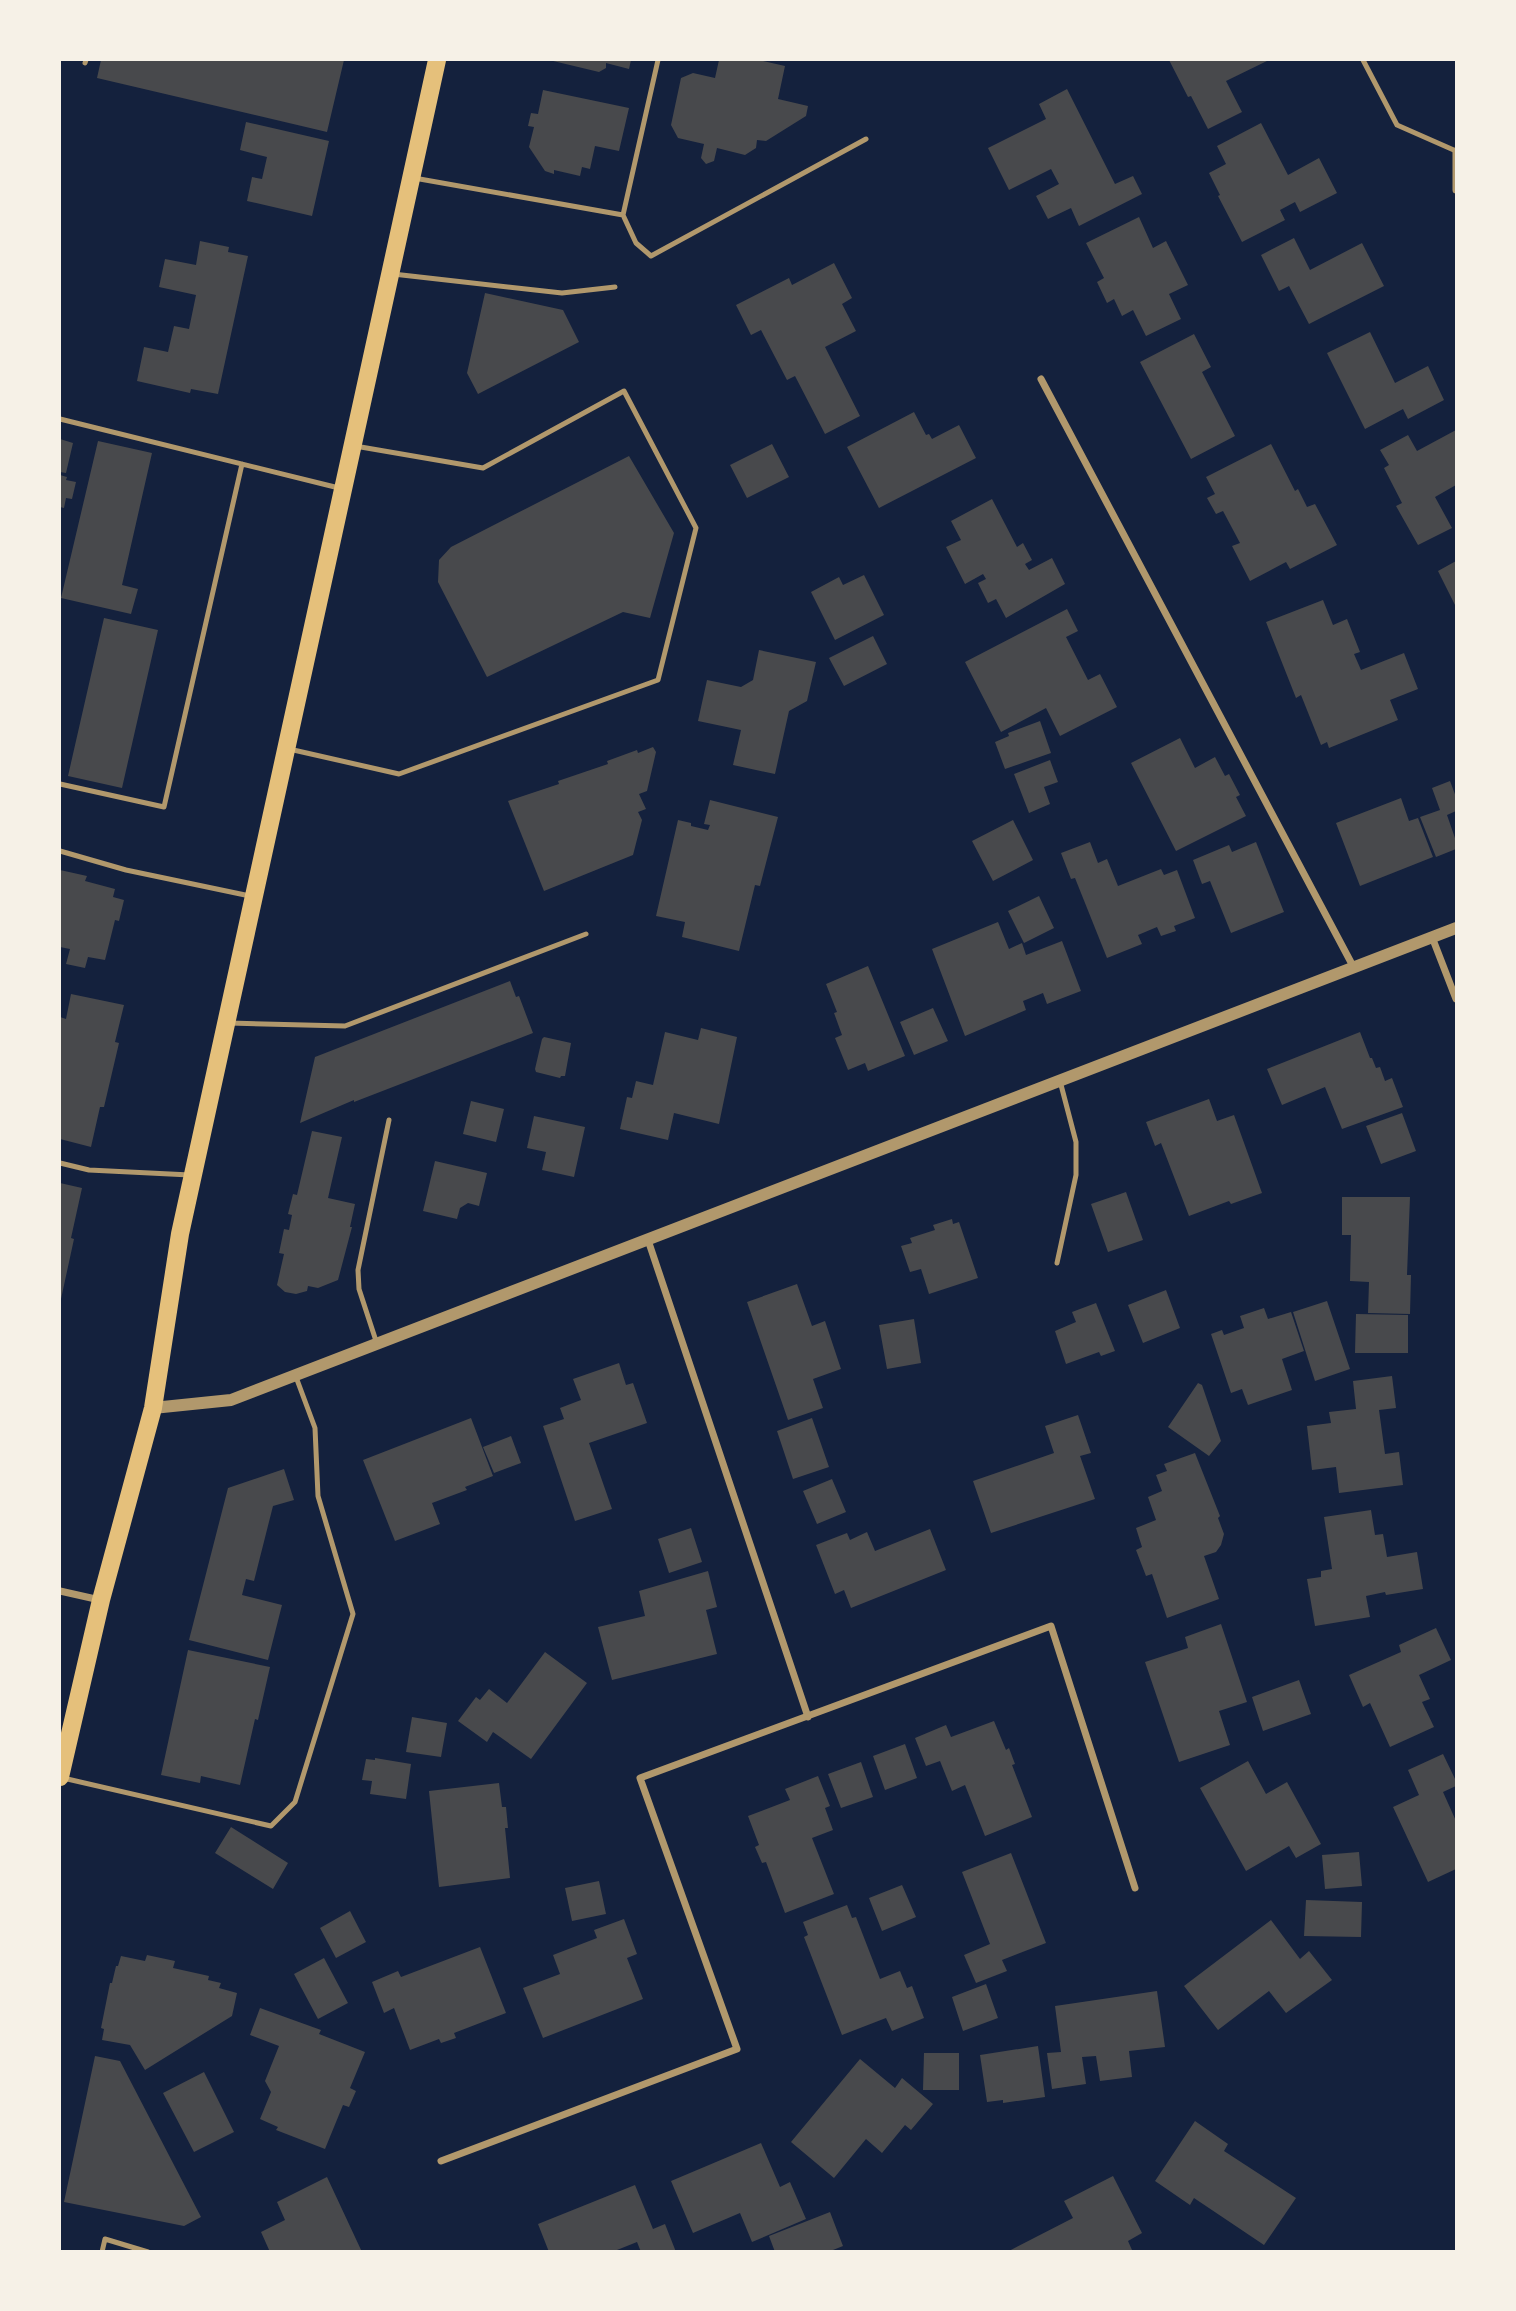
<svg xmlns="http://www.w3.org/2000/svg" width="1516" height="2311" viewBox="0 0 1516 2311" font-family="Manrope,sans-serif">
	<rect width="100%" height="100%" fill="#14213d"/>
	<path fill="#48494c" d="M101,60H344L327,132L97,78Z
		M549,60H631L629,69L606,63V68L599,72Z
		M719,60H759L785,66L778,99L808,106L806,116L766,141L757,140L756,148L745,155L717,148L714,161L706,164L701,158L704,144L678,138L671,125L681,78L693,73L715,78Z
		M1169,60H1269L1226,81L1242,112L1208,129L1191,96L1188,97Z
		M1067,89L1115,184L1133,176L1142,194L1079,226L1071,208L1048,219L1036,196L1059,184L1051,169L1009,190L988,148L1046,119L1039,104Z
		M543,90L629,108L619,151L595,146L590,169L582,167L580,176L554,170V174L545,171L529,147L534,127L528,126L531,113L538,114Z
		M246,122L329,141L312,216L247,201L252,177L262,179L267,157L240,150Z
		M1261,123L1288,175L1319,158L1337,193L1300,212L1295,202L1280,210L1285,220L1242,242L1218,196L1220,195L1209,173L1226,164L1217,146Z
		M1139,217L1153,248L1166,241L1188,285L1169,294L1181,319L1146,336L1133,310L1122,316L1114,299L1107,303L1097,282L1104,278L1086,243Z
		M1294,238L1310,270L1362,243L1384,286L1309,324L1289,286L1279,291L1261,255Z
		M200,241L229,247L228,252L248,256L218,394L191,389L190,393L137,381L144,347L168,352L174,326L189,329L196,295L159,287L165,259L196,265Z
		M834,263L852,298L842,304L856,331L825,347L860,416L825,434L795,376L787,380L761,330L751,335L736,305L789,278L792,285Z
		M485,293L563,310L579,342L478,394L467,373Z
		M1370,332L1395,383L1428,366L1444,400L1408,419L1403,409L1365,429L1327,353Z
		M1194,334L1211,367L1202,372L1235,436L1191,459L1140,362Z
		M914,412L926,435L929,434L932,439L959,425L976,458L879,508L847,447Z
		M1456,430V485L1435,497L1452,528L1418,545L1396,506L1402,503L1384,468L1389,465L1380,450L1408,435L1417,451Z
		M60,439L73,443L66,473L60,472Z
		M98,441L152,453L122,585L138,589L131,614L61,598Z
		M772,444L789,477L747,498L730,465Z
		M1271,444L1295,491L1298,489L1307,507L1315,504L1337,545L1290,569L1286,562L1250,581L1232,546L1240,543L1223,511L1216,514L1207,498L1215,494L1206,477Z
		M629,456L674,533L650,618L623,612L487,677L438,582L439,560L451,547Z
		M60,475L67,477L66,480L76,482L72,499L66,498L64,508L60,507Z
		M992,499L1017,547L1023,543L1032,560L1025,564L1029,570L1052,558L1065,584L1006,618L996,599L988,603L978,583L986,579L983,574L965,584L946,547L961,540L951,521Z
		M1456,561V607L1438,571Z
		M864,575L884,615L835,640L811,592L839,577L843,585Z
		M1323,600L1333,625L1347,619L1360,652L1354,654L1361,670L1404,653L1418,689L1390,700L1398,720L1329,748L1327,742L1321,745L1301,695L1296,698L1266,622Z
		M1067,609L1078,631L1066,637L1088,680L1100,674L1117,707L1060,736L1046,708L1001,732L965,662Z
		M104,618L158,630L122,788L68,776Z
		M873,636L887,664L844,686L829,658Z
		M759,650L816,662L807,701L789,711L775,774L733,765L741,730L698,721L707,680L741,687L753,680Z
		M1040,721L1051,753L1005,769L995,742L1009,736L1008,733Z
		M1180,738L1195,768L1215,757L1225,776L1229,774L1240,795L1236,797L1246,816L1176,851L1131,763Z
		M653,747L656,752L647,791L639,794L646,809L638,812L642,820L633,855L544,891L508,801L559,784L558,781L608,764L607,761L637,750L638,753Z
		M1050,760L1058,782L1044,787L1050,804L1029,813L1014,774Z
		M1450,781L1456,797V811L1447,815L1456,841V849L1436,857L1420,817L1440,810L1432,788Z
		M1401,798L1409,821L1418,818L1433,857L1360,886L1336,823Z
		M710,800L778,817L760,886L755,885L739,951L682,937L685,922L656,916L678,820L691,823V826L708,830L710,825L704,824Z
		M1013,820L1033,860L993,881L972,841Z
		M1090,842L1098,863L1107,859L1118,886L1161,869L1164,875L1177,870L1195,918L1174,926L1176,931L1161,936L1157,927L1138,935L1142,944L1107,958L1075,878L1071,879L1061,853Z
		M1256,842L1284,912L1231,933L1210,881L1202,884L1193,860L1229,845L1232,852Z
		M60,870L87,876L85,881L115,889L113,897L124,900L119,921L115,920L105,960L88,957L85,968L66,964L70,949L60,947Z
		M1039,896L1054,928L1024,943L1008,911Z
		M998,922L1009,949L1022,943L1026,955L1062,941L1081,991L1047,1004L1043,993L1023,1001L1026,1010L965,1036L932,949Z
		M868,966L905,1056L868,1071L865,1063L848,1070L835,1038L842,1035L834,1013L837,1012L826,984Z
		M510,981L516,997L519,996L533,1033L354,1102V1100L300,1123L315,1057Z
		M71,994L124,1005L115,1042L119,1043L104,1107H100L91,1147L60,1139V1017L66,1019Z
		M933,1008L948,1041L914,1055L900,1022Z
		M701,1028L737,1037L719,1124L674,1113L668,1140L620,1129L627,1097L632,1098L636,1081L653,1085L665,1032L698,1040Z
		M1360,1032L1370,1058H1372L1376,1068L1380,1067L1385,1081L1392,1078L1403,1107L1342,1129L1325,1087L1282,1105L1267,1069Z
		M544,1037L571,1043L565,1076H561L560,1078L536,1072L535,1069L542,1039Z
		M1209,1099L1217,1121L1234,1115L1262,1193L1231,1204L1229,1201L1189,1216L1161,1143L1155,1146L1146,1122Z
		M471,1101L504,1109L496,1142L463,1134Z
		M1402,1113L1416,1151L1381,1164L1366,1126Z
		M534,1116L585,1127L574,1177L542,1170L546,1152L527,1148Z
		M312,1131L342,1137L328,1198L355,1204L350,1227H352L338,1280L318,1288L308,1286L307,1291L296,1294L285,1292L277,1285L284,1254L279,1253L284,1229L289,1230L292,1215L288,1214L293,1194L297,1195Z
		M435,1161L487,1173L479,1206L468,1203L460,1208L457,1219L423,1211Z
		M60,1183L82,1188L71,1238L74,1239L61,1299Z
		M1126,1192L1143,1240L1108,1252L1091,1204Z
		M1342,1197H1410L1407,1275H1411L1410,1314L1368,1313L1369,1282L1350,1281L1351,1235H1342Z
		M952,1219L953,1224L959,1222L978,1278L929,1294L921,1269L910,1272L901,1246L912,1243L910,1238L935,1230L933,1225Z
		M797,1284L812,1326L825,1321L841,1369L813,1379L823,1408L788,1420L747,1302Z
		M1166,1290L1180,1328L1143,1343L1128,1305Z
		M1327,1301L1350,1369L1315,1381L1293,1312Z
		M1096,1303L1115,1351L1101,1356L1099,1352L1066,1364L1055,1331L1076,1322L1072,1312Z
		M1264,1308L1268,1319L1291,1312L1304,1351L1282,1359L1292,1390L1248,1405L1242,1389L1231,1393L1211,1334L1222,1330L1224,1335L1244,1328L1240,1316Z
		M1356,1314L1408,1315V1353H1355Z
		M914,1319L921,1363L887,1369L879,1325Z
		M619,1363L626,1385L633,1383L647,1423L589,1443L612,1509L575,1521L543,1426L564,1419L560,1408L581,1400L573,1379Z
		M1392,1376L1396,1408L1379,1410L1385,1454L1399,1452L1403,1485L1339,1493L1336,1467L1312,1470L1307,1426L1331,1423L1329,1412L1356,1409L1353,1381Z
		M1198,1383L1202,1385L1221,1441L1209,1456L1168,1427Z
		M1078,1415L1091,1453L1080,1456L1095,1499L991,1533L973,1481L1054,1453L1045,1426Z
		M471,1418L493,1476L465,1487L467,1490L432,1503L440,1524L395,1541L363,1460Z
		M812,1418L829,1467L793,1479L777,1431Z
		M511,1436L521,1463L494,1473L483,1447Z
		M1195,1453L1220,1516L1218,1518L1224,1534L1221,1545L1216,1552L1204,1556L1219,1599L1167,1618L1152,1574L1146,1576L1136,1550L1142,1547L1136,1528L1156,1520L1148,1497L1162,1491L1156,1475L1167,1471L1164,1464Z
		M284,1469L294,1500L273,1506L254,1581L246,1579L242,1595L282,1605L268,1660L189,1640L228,1488Z
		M832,1479L846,1512L817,1524L803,1491Z
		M1371,1510L1375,1535L1383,1534L1387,1557L1417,1552L1423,1589L1386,1595L1385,1592L1366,1596L1370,1617L1315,1626L1307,1579L1321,1577V1571L1332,1569L1324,1517Z
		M691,1528L702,1562L669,1573L658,1539Z
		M930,1529L946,1570L851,1608L844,1590L835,1594L816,1545L847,1533L850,1540L867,1532L875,1551Z
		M708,1571L717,1607L706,1610L717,1654L612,1680L598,1627L645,1616L639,1591Z
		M1221,1624L1247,1702L1219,1711L1230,1745L1179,1762L1145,1662L1188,1648L1185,1637Z
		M1436,1628L1451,1660L1419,1675L1430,1699L1422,1702L1434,1727L1390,1747L1370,1703L1363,1707L1349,1675L1401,1652L1399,1645Z
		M188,1650L270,1667L258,1720L255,1719L240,1785L201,1776L200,1783L161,1775Z
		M545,1652L587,1683L531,1759L493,1732L487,1742L458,1721L476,1697L480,1700L489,1689L507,1703Z
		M1299,1680L1311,1714L1263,1731L1252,1697Z
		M412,1717L447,1723L441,1757L406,1752Z
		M994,1721L1006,1750L1009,1748L1015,1764L1012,1765L1032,1817L985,1836L965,1785L952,1791L940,1761L926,1766L915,1738L946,1725L951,1737Z
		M905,1744L917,1778L885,1790L873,1756Z
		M1443,1754L1456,1781V1786L1443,1792L1456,1821V1869L1428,1882L1393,1807L1419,1795L1408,1770Z
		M375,1758L411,1764L406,1799L370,1794L372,1781L362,1780L366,1759L375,1760Z
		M1248,1761L1266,1794L1287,1782L1321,1844L1296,1858L1289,1846L1246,1871L1200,1788Z
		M861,1762L873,1797L841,1808L828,1774Z
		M818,1776L830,1806L825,1808L833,1830L812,1838L834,1894L785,1913L766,1862L762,1863L755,1847L759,1845L748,1816L790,1800L785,1789Z
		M499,1783L502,1807H506L508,1828H505L510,1878L439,1887L429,1791Z
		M231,1827L288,1863L273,1889L215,1853Z
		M1359,1852L1362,1886L1325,1889L1322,1855Z
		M1011,1853L1046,1943L1002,1960L1007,1971L976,1983L964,1955L990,1944L962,1872Z
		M599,1881L606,1914L572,1921L565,1888Z
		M902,1885L916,1917L882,1931L869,1898Z
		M1306,1900L1362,1902L1361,1937L1304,1936Z
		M847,1905L852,1918L856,1917L880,1979L900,1971L907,1988L912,1986L924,2018L892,2031L886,2018L842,2035L804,1937L808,1935L803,1922Z
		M350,1911L366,1942L336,1958L320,1928Z
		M624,1919L637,1954L627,1958L643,1999L543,2038L523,1988L560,1974L553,1955L597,1938L594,1930Z
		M1271,1920L1300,1959L1309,1951L1332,1980L1286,2013L1269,1991L1218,2030L1184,1986Z
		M480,1947L506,2013L454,2033L456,2038L441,2043L439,2039L410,2050L394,2008L384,2013L372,1982L398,1971L401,1977Z
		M147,1955L175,1961L173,1968L209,1976L208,1980L221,1983L219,1988L237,1993L232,2016L145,2070L130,2045L102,2040L104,2029L101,2028L110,1983H112L116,1966H118L121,1956L145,1961Z
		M324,1958L348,2003L318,2019L294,1974Z
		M986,1984L998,2018L963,2031L952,1997Z
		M1157,1991L1165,2047L1129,2051L1132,2077L1100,2081L1096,2056L1082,2057L1086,2084L1052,2089L1047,2053L1061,2052L1055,2006Z
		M260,2008L321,2030L319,2034L365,2052L350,2088L356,2091L349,2107L343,2105L325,2149L276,2130L278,2127L260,2119L271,2092L265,2081L279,2046L250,2035Z
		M1038,2046L1045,2097L1003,2103V2100L987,2102L980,2055Z
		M924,2053H959V2090H923Z
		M95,2056L120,2061L201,2217L184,2226L64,2202Z
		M860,2059L895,2088L902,2078L933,2104L911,2130L905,2125L882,2153L866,2139L834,2178L791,2142Z
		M204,2072L234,2132L194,2152L163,2093Z
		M1195,2121L1228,2144L1224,2151L1296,2198L1264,2245L1194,2198L1190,2205L1155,2181Z
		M761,2143L780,2187L790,2182L806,2219L752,2242L740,2213L693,2233L671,2181Z
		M1113,2176L1142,2233L1128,2241L1132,2250L1128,2252H1007L1073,2218L1064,2201Z
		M327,2177L362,2252H270L261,2232L285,2220L277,2202Z
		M635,2185L653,2229L665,2224L676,2252H641L637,2242L612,2252H549L538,2224Z
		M830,2212L843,2246L828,2252H775L769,2236Z"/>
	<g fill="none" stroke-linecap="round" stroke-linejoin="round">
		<path stroke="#b1986c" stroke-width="5" d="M1363,60L1397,125L1456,151
			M85,63L86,60
			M414,178L623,215L658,60
			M623,215L636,243L651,256L866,139
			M393,274L562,293L615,287
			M60,419L339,488
			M289,749L399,774L658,680L696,528L624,391L483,468L355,446
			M60,784L164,807L242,464
			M60,851L126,870L250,896
			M229,1023L345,1026L586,934
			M60,1163L89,1170L190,1175
			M1057,1263L1076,1175V1142L1060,1081
			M377,1344L359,1289L358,1270L389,1120
			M63,1778L271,1826L295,1802L353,1614L318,1496L315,1428L296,1377
			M102,2252L105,2239L148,2252"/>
		<path stroke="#b1986c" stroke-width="7" d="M1456,151V190
			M1041,379L1354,968
			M1432,937L1456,999
			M648,1240L808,1717
			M60,1591L100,1600
			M441,2161L737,2049L640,1778L1051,1626L1135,1888"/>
		<path stroke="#b1986c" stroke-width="12" d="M153,1408L231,1400L1456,928"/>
		<path stroke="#e5c07b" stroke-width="18" d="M60,1777L101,1600L153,1408L180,1234L437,60"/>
	</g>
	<rect width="1516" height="2311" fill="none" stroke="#f6f1e7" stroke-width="122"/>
</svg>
